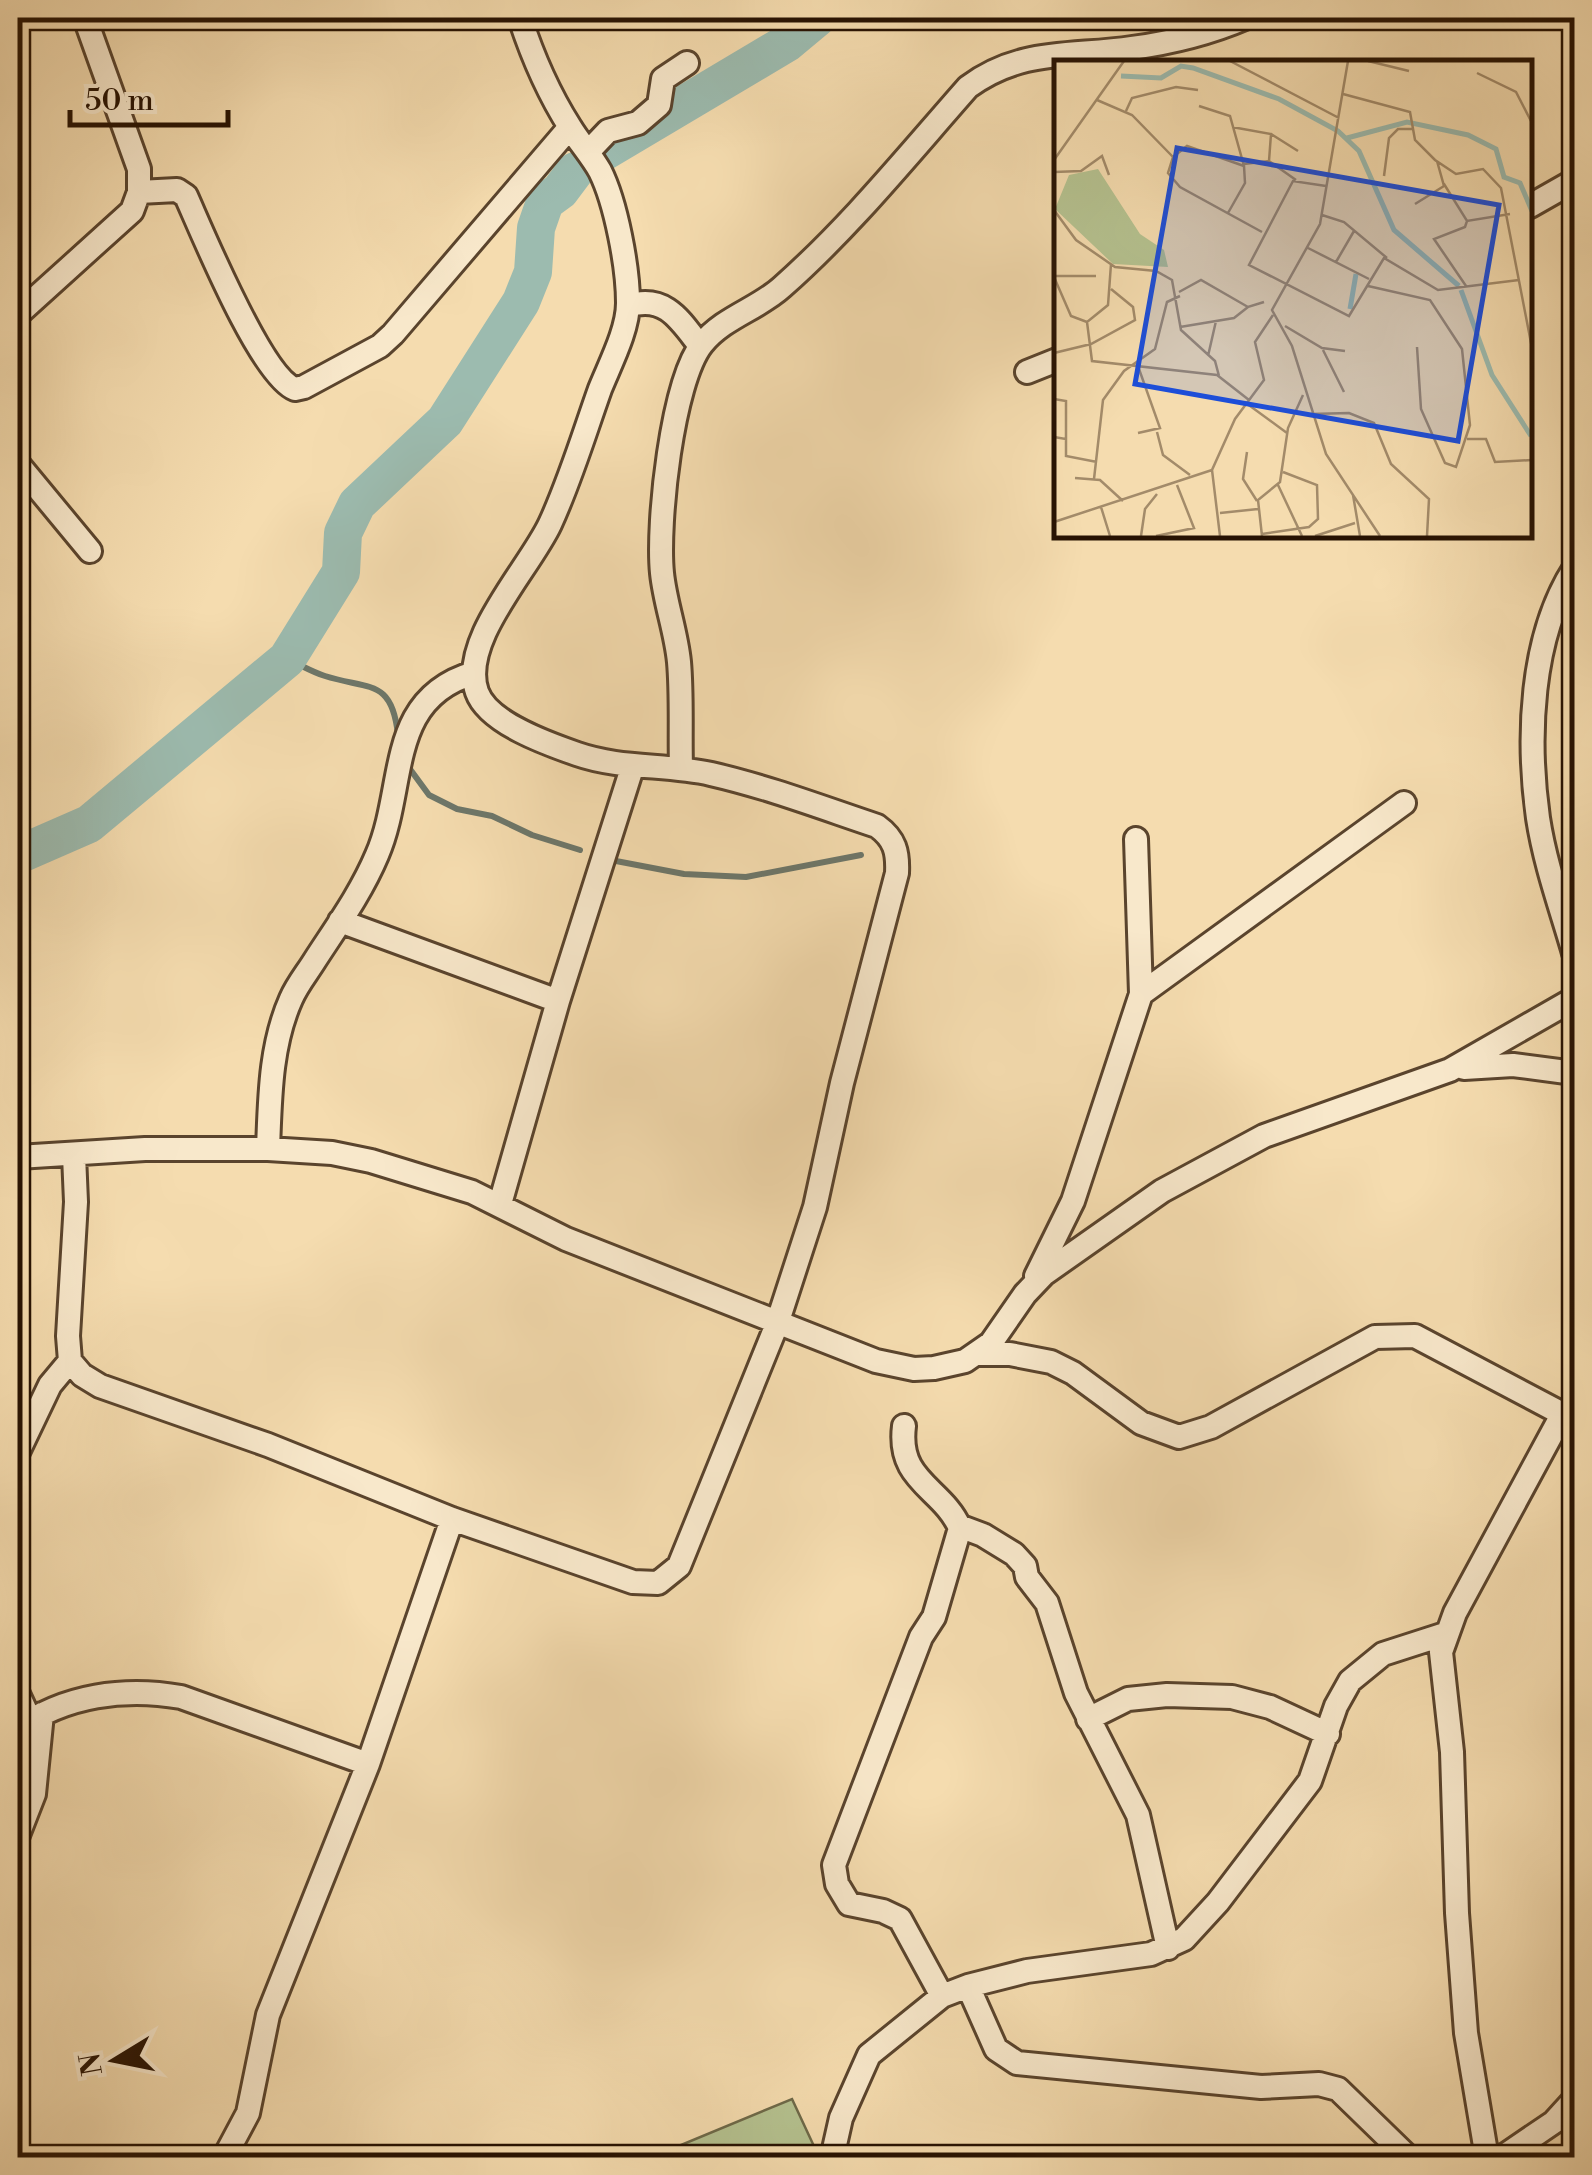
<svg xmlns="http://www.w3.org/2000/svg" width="1592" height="2175" viewBox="0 0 1592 2175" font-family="'Libre Bodoni',serif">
	<rect width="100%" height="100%" fill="#f5dcaf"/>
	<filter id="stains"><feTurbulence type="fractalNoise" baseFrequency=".002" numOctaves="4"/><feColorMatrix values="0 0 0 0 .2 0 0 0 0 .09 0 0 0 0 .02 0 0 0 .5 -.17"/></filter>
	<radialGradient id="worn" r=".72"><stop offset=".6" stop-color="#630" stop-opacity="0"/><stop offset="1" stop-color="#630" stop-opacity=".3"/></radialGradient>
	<path fill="#b5c290" stroke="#6e6a49" stroke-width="2.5" d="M792,2099L819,2157H676L681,2145Z"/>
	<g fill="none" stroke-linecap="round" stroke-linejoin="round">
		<path stroke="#6d776a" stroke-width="6" d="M287,659C299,664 312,672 325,676C369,690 392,678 398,735
			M407,765L429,795L457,809L492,816L532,835L580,850
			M616,861L684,874L746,877L861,855"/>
		<path stroke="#9cbbaf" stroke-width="38" d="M602,153L787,43L817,18
			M18,855L89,824L287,659L341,572L343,533L357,504L445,421L521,302L533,272L536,228L545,202L560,191L575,171"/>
		<defs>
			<path id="minor" d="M588,152L608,131L638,123L659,105L663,79L687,63
				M139,192L177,190L186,196C203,234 261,376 295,389L304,387L380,346L393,334L570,127
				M1530,206L1574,181
				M628,306C665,294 680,320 700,346
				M18,314L132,211L139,192V169L85,18
				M1027,372L1057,360
				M18,464L90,551
				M1574,569C1530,638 1527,739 1538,818C1545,864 1561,908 1574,953
				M681,768C680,733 682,696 679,662C676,631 665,603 662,573C657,523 672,382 702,344C724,317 758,309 782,287C850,227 908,155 968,87C1021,48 1071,57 1132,48C1169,43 1210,33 1245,18
				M340,921L558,1001
				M1141,994L1404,803
				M1464,1068L1513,1065L1574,1073
				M268,1149C270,1099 270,1046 291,999C297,985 307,973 315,960C337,926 361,893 377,855C407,786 385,699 474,673
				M74,1155L76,1202L68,1336L70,1361L82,1375L100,1386L268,1445L452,1519L633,1582L658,1583L679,1566L777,1324L815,1207L842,1083L897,873C898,852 895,839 877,826C823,808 768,787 711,774C667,764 620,769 577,754C548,744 488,723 477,692C459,641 529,569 550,524C570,481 584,434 600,389C610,364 628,330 628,303C628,267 616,203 600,171C591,155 579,142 570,127C549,94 532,55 520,18
				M18,1157L145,1149H268L332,1153L371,1161L472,1192L566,1239L876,1361L914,1369L934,1368L965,1361L991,1343L1025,1294L1044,1274L1162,1191L1264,1136L1450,1070L1574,999
				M500,1204L558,1001L633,765
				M1036,1276L1073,1201L1141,994L1136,839
				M979,1354H1010L1051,1362L1073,1373L1141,1423L1179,1437L1211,1427L1375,1337L1415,1336L1574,1420
				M904,1426C897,1482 942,1487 960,1528L934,1617L921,1637L834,1865L837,1884L849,1904L883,1911L900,1919L942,1996
				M18,1452L50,1385L70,1361
				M959,1526L983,1535L1014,1554L1025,1566L1027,1577L1047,1603L1076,1693L1138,1815L1168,1948
				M18,1694L30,1720
				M1088,1719L1128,1699L1167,1695L1232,1697L1270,1707L1328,1734
				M18,1729C65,1695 125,1687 181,1697L368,1764
				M18,1835L34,1794L42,1714
				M968,1986L996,2049L1017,2063L1261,2087L1319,2084L1338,2089L1409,2158
				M224,2158L248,2113L268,2015L368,1764L452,1519
				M832,2158L841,2118L869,2055L942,1996L968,1986L1027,1971L1151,1954L1184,1939L1218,1902L1310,1781L1336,1706L1350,1681L1383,1654L1445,1634
				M1487,2158L1466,2033L1457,1913L1452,1752L1441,1652L1455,1613L1563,1413
				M1501,2158L1554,2122L1574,2100"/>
		</defs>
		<use href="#minor" stroke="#5a442d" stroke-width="28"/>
		<use href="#minor" stroke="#f8e8cb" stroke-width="22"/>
	</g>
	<g transform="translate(1054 60)">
		<rect width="478" height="478" fill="#f5dcaf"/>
		<path d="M44,109L86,174L110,190L114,207L59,204L1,149L15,115Z" fill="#b5c290"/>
		<path fill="none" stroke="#9cbbaf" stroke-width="5" d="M67,16L107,18L127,6L139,8L225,39L284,71L305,91L340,170L405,226M293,78L353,62L414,75L442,89L450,117L466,123L478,151M407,230L438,315L477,376M296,249L302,214"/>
		<path fill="none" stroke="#a38b6a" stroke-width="2.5" d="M176,1L285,58M294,1L266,164L218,250L238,286L272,394L326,476M314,1L355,11M423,13L462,32L478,63M289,34L356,52L361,80L381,100L402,114L429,109L447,128L478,288M43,40L78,55L119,97M145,46L176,56L190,106L191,123L174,153M72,51L78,38L122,27L144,30M178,67L217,74L215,101M217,74L244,91M0,100L70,1M190,104L215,101L242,120M190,106L133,86L119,97L114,113L126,127L208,172M0,112L27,111L48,96L55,115M330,116L335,78L344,69H360M390,124L413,161L456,154M272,126L239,121L195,205L295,256L330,198L384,230L465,220M361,144L390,126L383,101M0,150L22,180L61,207L102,211L118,220L127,270L161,301L165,316M268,155L290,162L333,198M254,188L315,219M282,202L300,171M57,204L54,245L33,262L38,301L163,315L195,340M0,216H42M0,217L17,256L33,262M314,226L376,240L408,289L416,365L402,407L391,403L367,349L363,287M412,226L380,179L411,167L413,161M125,232L147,220L194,247L210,242M231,266L268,288L291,291M126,267L180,258L194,247M269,290L290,332M0,293L37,284L81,260L79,247L57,229M154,296L162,261M0,339L12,341V379M192,343L233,373M257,354L295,353L320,363L337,404L375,439L373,476M103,372L109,395L136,415M84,373L106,368L85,309M0,377L12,379V396L43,402M413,379H432L441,402L478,400M193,392L189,419L203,441M21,418L46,420L69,441M40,419L49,340L70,311L101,289L113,242L126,236M224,425L248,476M299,435L306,476M47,447L56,476M166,453L204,449M0,462L158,410M208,474L255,467L264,459L263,425L229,412M87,476L91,449L103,434M102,476L140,468L123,425M166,476L158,410L181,359L210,320L201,282L219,255M208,476L204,440L226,422L234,368L249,335M261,476L301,463"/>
		<path fill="#1d4ed8" fill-opacity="0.15" stroke="#1d4ed8" stroke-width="5" d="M123,88L445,145L404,381L81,324Z"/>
		<rect width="478" height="478" fill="none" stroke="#271202" stroke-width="5"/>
	</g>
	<rect width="1592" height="2175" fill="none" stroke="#f5dcaf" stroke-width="60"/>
	<rect x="20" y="20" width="1552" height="2135" fill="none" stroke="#271202" stroke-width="5"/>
	<rect x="30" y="30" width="1532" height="2115" fill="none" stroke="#271202" stroke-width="2.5"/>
	<g transform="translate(115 2060) rotate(260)" stroke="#f8e8cb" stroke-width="8" paint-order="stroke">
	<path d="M0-8L18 38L0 25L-18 38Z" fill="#271202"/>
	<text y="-15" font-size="28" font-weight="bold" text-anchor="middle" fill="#271202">N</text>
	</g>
	<path d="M70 110v15h158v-15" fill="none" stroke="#271202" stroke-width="5"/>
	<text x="85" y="110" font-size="30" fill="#271202" stroke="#f8e8cb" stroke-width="8" paint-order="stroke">50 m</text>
	<rect width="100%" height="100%" filter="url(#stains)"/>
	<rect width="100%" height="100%" fill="url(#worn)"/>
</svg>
